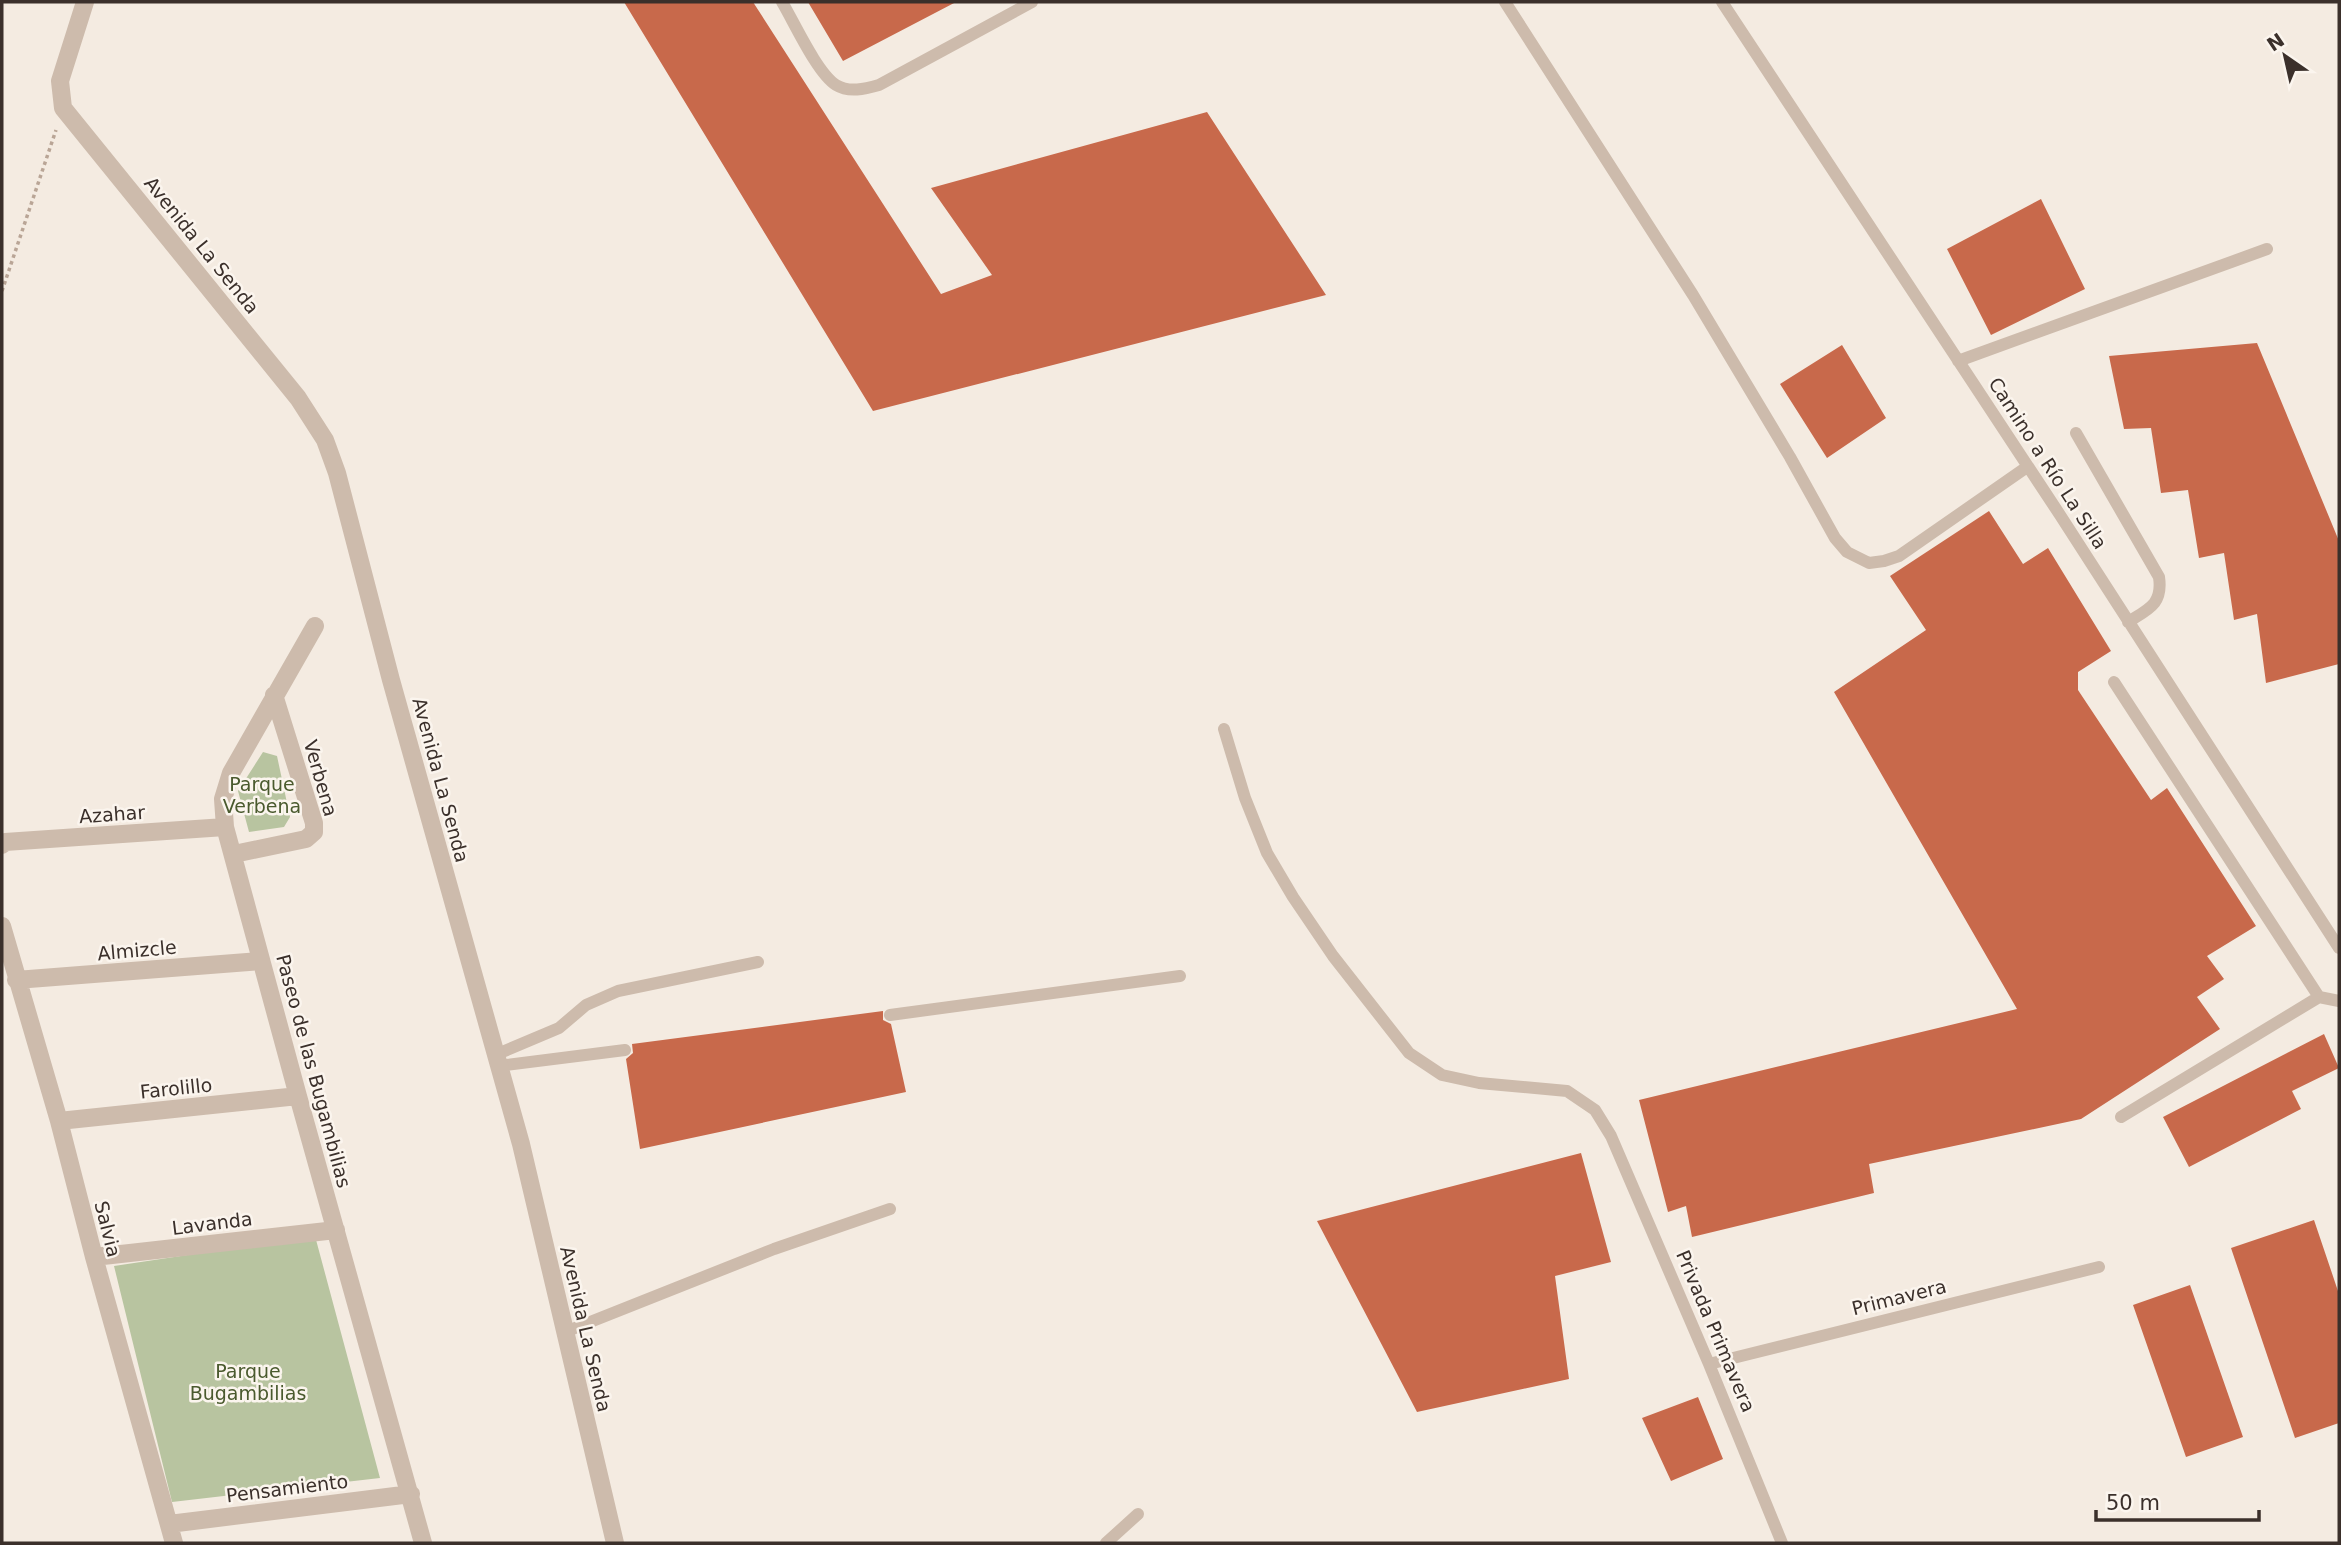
<svg xmlns="http://www.w3.org/2000/svg" width="2341" height="1545" viewBox="0 0 2341 1545" font-family="'DejaVu Sans',sans-serif">
	<rect width="100%" height="100%" fill="#f4ebe1"/>
	<path fill="#b8c4a0" d="M263,752L277,756L290,817L284,827L249,832L238,791Z
		M315,1236L380,1478L172,1502L114,1266Z"/>
	<path fill="#c8694b" d="M624,2H753L941,294L992,275L931,188L1207,112L1326,295L873,411Z
		M808,2H956L843,61Z
		M2041,199L2085,289L1991,335L1947,249Z
		M2257,343L2339,541V664L2266,683L2257,614L2234,620L2224,553L2199,558L2188,490L2161,493L2151,428L2124,429L2109,356Z
		M1842,345L1886,418L1827,458L1780,384Z
		M1989,511L2023,564L2048,548L2111,651L2078,672V690L2151,800L2167,788L2256,926L2207,956L2224,979L2197,997L2220,1029L2081,1119L1869,1164L1874,1193L1692,1237L1686,1206L1668,1212L1639,1100L2017,1009L1834,692L1926,630L1890,576Z
		M883,1011V1020L891,1024L906,1092L640,1149L626,1059L633,1053L632,1044Z
		M2324,1034L2339,1068L2292,1091L2301,1109L2189,1167L2163,1117Z
		M1581,1153L1611,1262L1555,1276L1569,1379L1417,1412L1317,1221Z
		M2314,1220L2339,1294V1423L2295,1438L2231,1248Z
		M2190,1285L2243,1437L2186,1457L2133,1305Z
		M1698,1397L1723,1459L1671,1481L1642,1418Z"/>
	<g fill="none" stroke-linecap="round" stroke-linejoin="round">
		<path stroke="#b9a596" stroke-width="3.5" stroke-dasharray="3.5 3.5" stroke-linecap="butt" d="M2,291L56,130"/>
		<path stroke="#cdbbac" stroke-width="12" d="M782,2C794,22 817,73 836,85C849,93 865,89 879,85L1032,2
			M1505,2L1693,295L1790,457L1835,538L1847,552L1869,563L1884,561L1899,556L2027,467
			M1722,2L2060,515L2339,948
			M1958,361L2267,249
			M2076,433L2159,577C2163,604 2149,609 2128,622
			M2114,682L2319,997L2339,1001
			M1224,729L1245,798L1267,853L1293,897L1333,956L1409,1053L1442,1075L1479,1083L1567,1091L1595,1110L1611,1136L1709,1364L1782,1543
			M890,1015L1180,976
			M495,1055L559,1028L586,1005L618,991L758,962
			M498,1066L625,1050
			M2121,1117L2319,997
			M565,1332L774,1249L890,1209
			M1709,1364L2099,1267
			M1106,1543L1138,1514"/>
		<path stroke="#cdbbac" stroke-width="18" d="M85,2L60,81L63,108L298,398L325,440L337,473L391,680L521,1144L615,1543
			M315,626L231,773L223,799L225,827L298,1096L423,1543
			M2,845L5,842L225,827
			M234,854L306,839L314,832V823L274,695
			M2,926L59,1121L94,1257L174,1543
			M16,980L261,961
			M59,1121L298,1096
			M94,1257L336,1230
			M169,1524L411,1494"/>
	</g>
	<g text-anchor="middle" dominant-baseline="central" stroke-width="5" stroke-linejoin="round" paint-order="stroke">
		<g font-size="19" fill="#3b302b" stroke="#fbf5ee">
			<text transform="translate(202 245) rotate(51)">Avenida La Senda</text>
			<text transform="translate(2048 463) rotate(57)">Camino a Río La Silla</text>
			<text transform="translate(321 778) rotate(74)">Verbena</text>
			<text transform="translate(441 780) rotate(75)">Avenida La Senda</text>
			<text transform="translate(112 814) rotate(-4)">Azahar</text>
			<text transform="translate(137 950) rotate(-5)">Almizcle</text>
			<text transform="translate(314 1071) rotate(75)">Paseo de las Bugambilias</text>
			<text transform="translate(176 1088) rotate(-6)">Farolillo</text>
			<text transform="translate(212 1223) rotate(-7)">Lavanda</text>
			<text transform="translate(108 1229) rotate(76)">Salvia</text>
			<text transform="translate(1899 1297) rotate(-14)">Primavera</text>
			<text transform="translate(586 1329) rotate(77)">Avenida La Senda</text>
			<text transform="translate(1716 1331) rotate(67)">Privada Primavera</text>
			<text transform="translate(287 1488) rotate(-7)">Pensamiento</text>
		</g>
		<g font-size="19" fill="#4a5a2e" stroke="#fbf5ee">
			<text x="262" y="784">Parque<tspan x="262" dy="22">Verbena</tspan></text>
			<text x="248" y="1371">Parque<tspan x="248" dy="22">Bugambilias</tspan></text>
		</g>
	</g>
	<rect width="2341" height="1545" fill="none" stroke="#3b302b" stroke-width="7"/>
	<g transform="translate(2285 56) rotate(326)" stroke="#fbf5ee" stroke-width="5" paint-order="stroke">
	<path d="M0-5L12 26L0 18L-12 26Z" fill="#3b302b"/>
	<text y="-10" font-size="19" font-weight="bold" text-anchor="middle" fill="#3b302b">N</text>
	</g>
	<path d="M2096 1510v10h163v-10" fill="none" stroke="#3b302b" stroke-width="3.5"/>
	<text x="2106" y="1510" font-size="21" fill="#3b302b" stroke="#fbf5ee" stroke-width="5" paint-order="stroke">50 m</text>
</svg>
